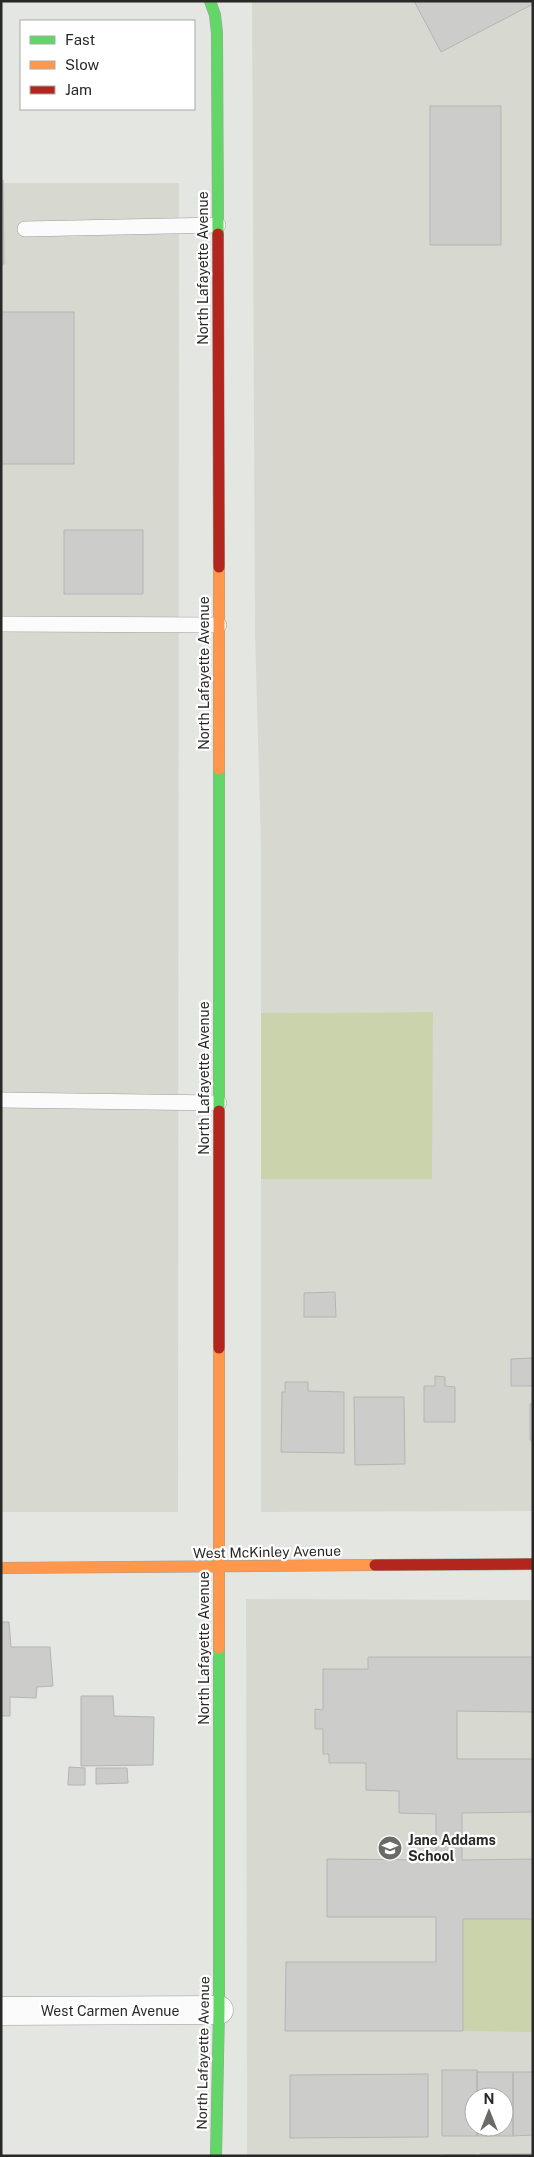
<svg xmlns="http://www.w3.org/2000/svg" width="534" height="2157" viewBox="0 0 534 2157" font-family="'Public Sans',sans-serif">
	<rect width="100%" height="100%" fill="#e4e6e2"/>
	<path fill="#d7d9d1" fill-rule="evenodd" d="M252,1H533V1511L261,1512V1179H432V1012L261,1013V847L255,634Z
		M1,183H179L178,1512H1Z
		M246,1599L533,1600V2156H247ZM474,2097H504V2127H474Z"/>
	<path fill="#cbd3ac" d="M433,1012L432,1179H261V1013Z
		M463,1919H533V2032L463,2031Z"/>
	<path fill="#cccdcb" stroke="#b4b5b3" d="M414,1H533V4L441,52Z
		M430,106H501V245H430Z
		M3,180L4,264H1V181Z
		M1,312H74V464H1Z
		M64,530H143V594H64Z
		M335,1292L336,1317H304V1293Z
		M532,1358V1386H511V1359Z
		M435,1376L445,1377V1386L455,1387V1422H424V1386H435Z
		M285,1382H308V1391L344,1392V1453L281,1452L282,1392H285Z
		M354,1397H404L405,1464L355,1465Z
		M530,1404H533V1440H530Z
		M1,1622H9L11,1647H50L53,1686L37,1687L36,1698L10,1697V1716H1Z
		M368,1657H533V1712L457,1711V1759H533V1812L462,1813V1860L533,1859V1919H463V2031H285L286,1962H436V1917H327V1859L436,1860V1814L399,1813V1791L366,1790V1763H329V1754H323V1729H315V1709L323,1710V1669H368Z
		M81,1696H113L114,1716L154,1717L153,1765L81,1766Z
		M69,1767L85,1768V1785H68Z
		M96,1768H127L128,1783L96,1784Z
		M442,2070H477V2097H474V2127H477V2136H442Z
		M477,2072H513V2136H477V2127H504V2097H477Z
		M513,2072H533V2135L513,2136Z
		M428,2074V2137L290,2138V2075Z
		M480,2154H513V2156H480Z
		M513,2154H533V2156H513Z
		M444,2155H476V2156H444Z"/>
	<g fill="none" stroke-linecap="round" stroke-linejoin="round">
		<defs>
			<path id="lane" d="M25,229L218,225
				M1,624L219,625
				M1,1100L219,1103"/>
			<path id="street" d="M1,2011L219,2010"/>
			<path id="fast" d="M210,1L215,15L217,33L218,234
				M219,769V1111
				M216,2156L219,2010V1648"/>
			<path id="slow" d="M219,567V769
				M219,1348V1648
				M1,1568L375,1565"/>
			<path id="jam" d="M218,234L219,567
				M219,1111V1348
				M375,1565L533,1564"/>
		</defs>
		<use href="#lane" stroke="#9d9e9c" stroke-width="16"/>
		<use href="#street" stroke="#9d9e9c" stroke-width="29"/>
		<use href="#fast" stroke="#9d9e9c" stroke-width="12"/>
		<use href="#slow" stroke="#9d9e9c" stroke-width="12"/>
		<use href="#jam" stroke="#9d9e9c" stroke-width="12"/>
		<use href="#lane" stroke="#fbfbfb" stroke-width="15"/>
		<use href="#street" stroke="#fbfbfb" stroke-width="28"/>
		<use href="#fast" stroke="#63d668" stroke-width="11"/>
		<use href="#slow" stroke="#ff974d" stroke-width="11"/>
		<use href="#jam" stroke="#b3261e" stroke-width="11"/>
	</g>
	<defs>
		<symbol id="school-disc" viewBox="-11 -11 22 22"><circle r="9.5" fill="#6a6a68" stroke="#fff"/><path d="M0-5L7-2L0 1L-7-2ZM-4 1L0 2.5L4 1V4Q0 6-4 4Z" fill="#fff"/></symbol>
	</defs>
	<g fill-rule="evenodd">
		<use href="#school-disc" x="376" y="1834" width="28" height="28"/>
	</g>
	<g text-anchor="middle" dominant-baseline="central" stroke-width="4.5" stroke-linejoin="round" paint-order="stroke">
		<g font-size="14" fill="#282826" stroke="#fff">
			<text transform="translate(203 268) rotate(-90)">North Lafayette Avenue</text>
			<text transform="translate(204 673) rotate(-90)">North Lafayette Avenue</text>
			<text transform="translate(204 1078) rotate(-90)">North Lafayette Avenue</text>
			<text transform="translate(267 1552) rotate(-1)">West McKinley Avenue</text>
			<text transform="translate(204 1648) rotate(-90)">North Lafayette Avenue</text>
			<text x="110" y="2011">West Carmen Avenue</text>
			<text transform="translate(203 2053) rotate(-89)">North Lafayette Avenue</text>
		</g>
		<g font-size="14" font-weight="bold" fill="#282826" stroke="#fff" text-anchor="start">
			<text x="408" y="1840">Jane Addams<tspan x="408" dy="16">School</tspan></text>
		</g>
	</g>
	<rect width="534" height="2157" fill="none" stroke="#282826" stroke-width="5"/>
	<rect x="20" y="20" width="175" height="90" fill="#ffffff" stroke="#a9a9a8"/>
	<rect x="30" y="36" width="25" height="8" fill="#63d668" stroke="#a9a9a8"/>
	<text x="65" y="45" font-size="15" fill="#282826">Fast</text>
	<rect x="30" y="61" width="25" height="8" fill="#ff974d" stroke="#a9a9a8"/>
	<text x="65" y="70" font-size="15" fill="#282826">Slow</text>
	<rect x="30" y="86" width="25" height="8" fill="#b3261e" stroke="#a9a9a8"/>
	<text x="65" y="95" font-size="15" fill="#282826">Jam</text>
	<g transform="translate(489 2112)"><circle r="24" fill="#ffffff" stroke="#a9a9a8"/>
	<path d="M0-4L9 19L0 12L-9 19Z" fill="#6a6a68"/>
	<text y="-8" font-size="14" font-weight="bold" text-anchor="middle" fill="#282826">N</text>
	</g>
</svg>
